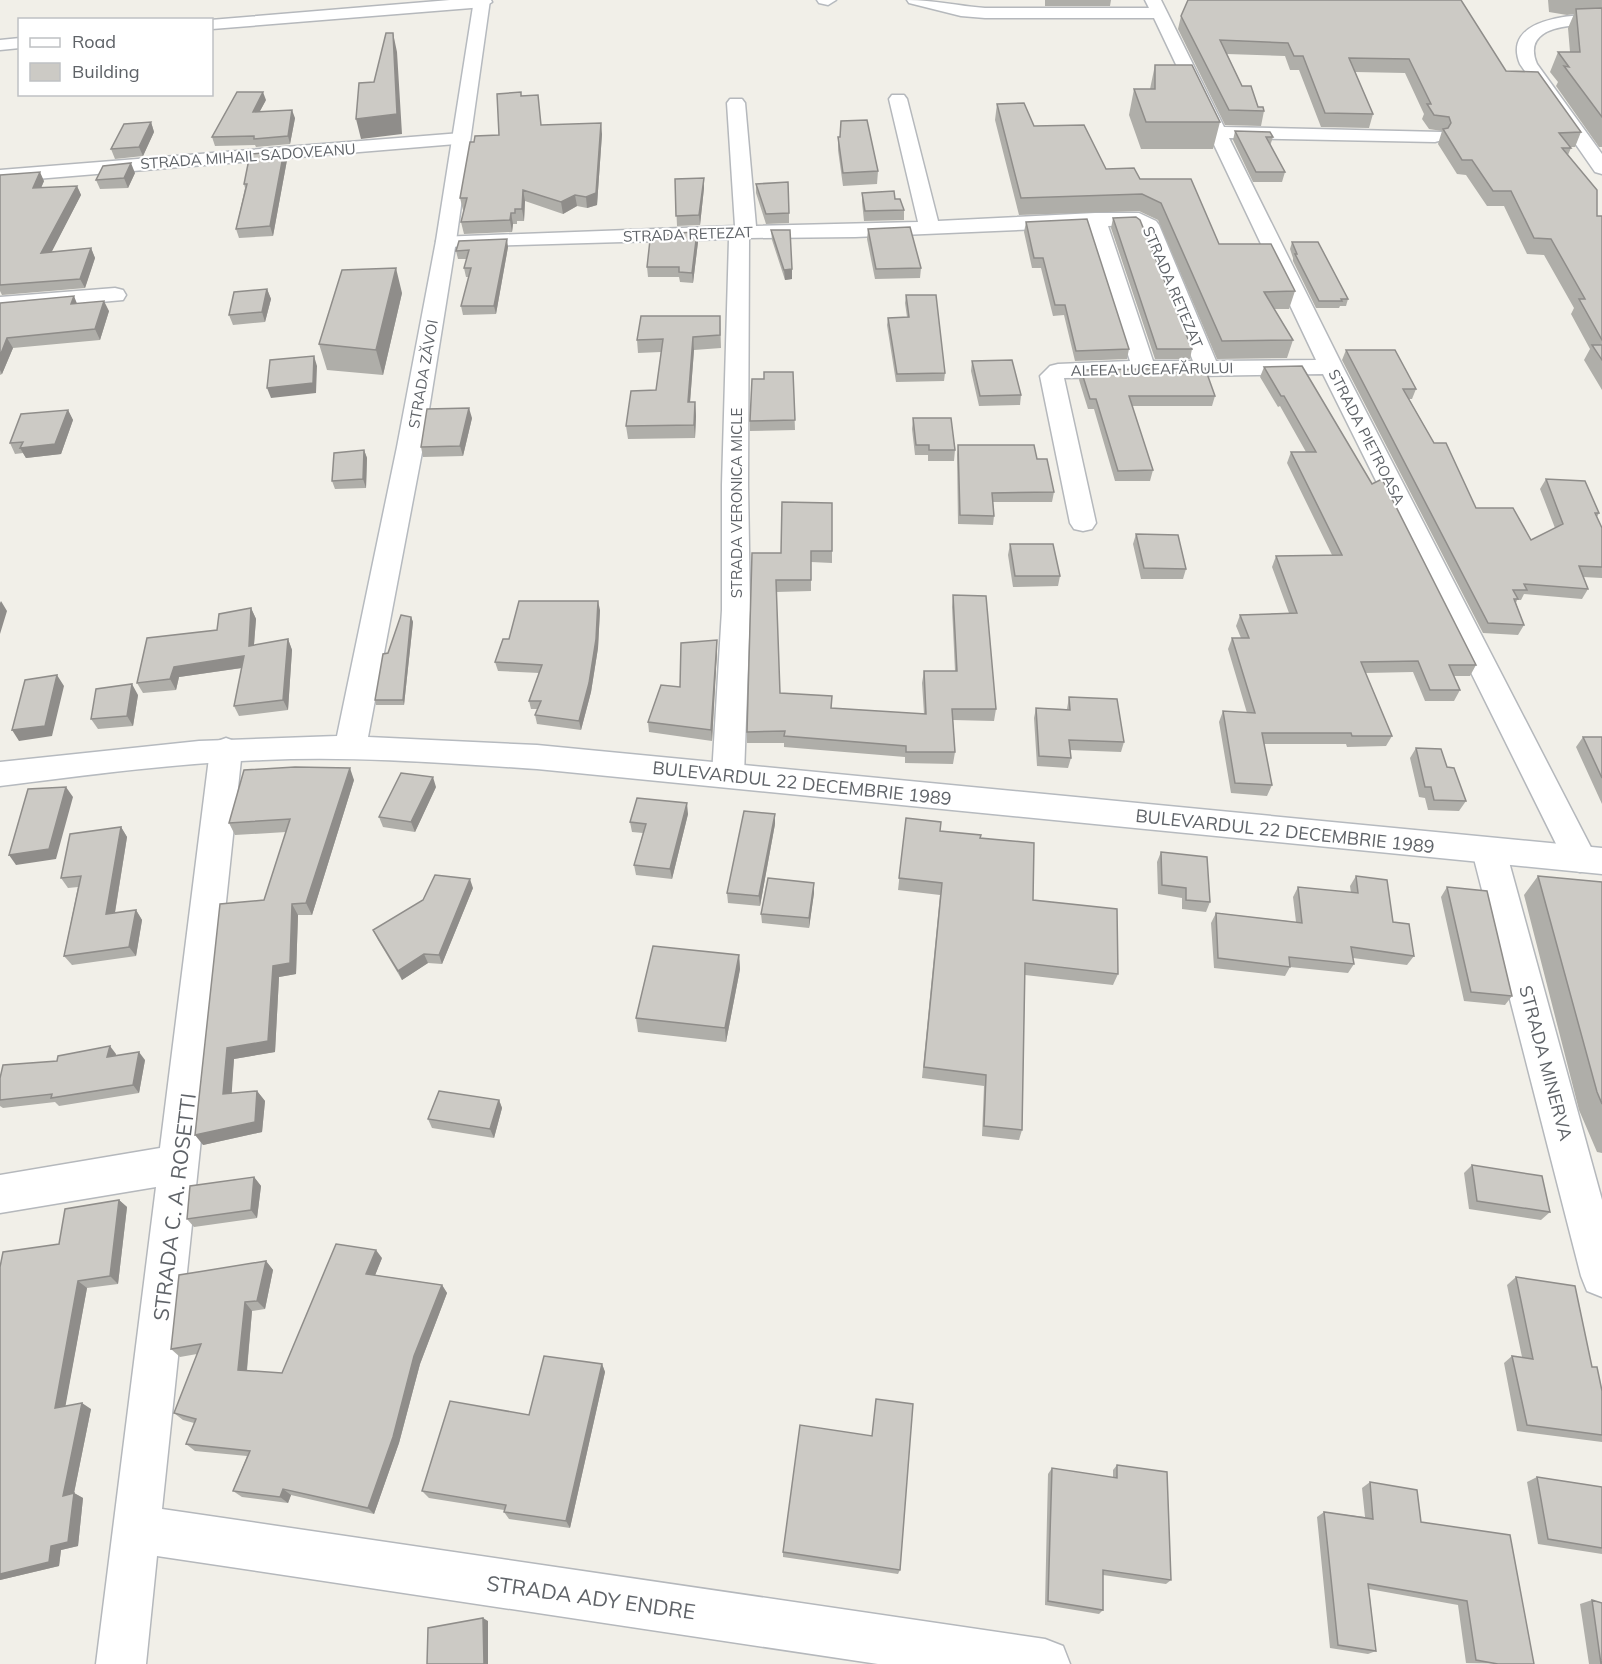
<svg xmlns="http://www.w3.org/2000/svg" width="1602" height="1664" viewBox="0 0 1602 1664" font-family="Mulish,sans-serif">
	<rect width="100%" height="100%" fill="#f1efe8"/>
	<g fill="none" stroke-linecap="round" stroke-linejoin="round">
		<defs>
			<path id="street" d="M450,0H491L492,2L484,7L212,29L210,20Z
				M907,0C934,0 958,6 985,8H1149L1145,0H1161L1224,127L1442,132L1444,136L1442,140L1435,142L1229,138L1343,367L1597,859L1592,868L1580,872L1568,868L1323,374L1064,378L1096,523L1092,529L1083,531L1074,529L1070,523L1040,376L1050,366L1058,364L1130,361L1087,227L855,237L749,238L748,485L750,610L744,775L739,783L728,787L717,783L712,775L722,610V485L729,239L446,247L439,245L436,241L439,237L735,226L727,103L730,99H742L745,103L756,226L918,222L889,99L892,95H904L907,99L938,221L1095,213H1139L1156,221L1159,225L1216,361L1316,360L1154,18H985L961,16L909,3ZM1135,225L1140,228L1193,361H1153L1108,226Z
				M1602,15V25C1577,24 1520,24 1537,64L1602,154V174L1595,172L1520,64C1501,18 1574,14 1602,15Z
				M20,38V48L0,50V40Z
				M461,133L468,135L470,139L468,143L0,182V170Z
				M115,288L123,290L126,295L123,300L0,311V297Z
				M226,738L237,742L242,750L162,1509L1045,1639L1063,1646L1070,1664H878L157,1556L146,1664H96L156,1187L0,1213V1175L160,1148L210,750L215,742Z
				M1489,838L1501,842L1506,851L1602,1200V1297L1587,1291L1581,1276L1472,851L1477,842Z"/>
			<path id="secondary" d="M474,0H490L456,241L423,447L368,737L537,745L1602,848V874L537,769C446,763 355,756 263,760C175,763 88,775 0,786V762L199,741L337,736L397,447L436,241Z
				M817,0H836L828,5L819,3Z"/>
		</defs>
		<use href="#street" stroke="#b5b8bc" stroke-width="3"/>
		<use href="#secondary" stroke="#b6babf" stroke-width="3"/>
		<use href="#street" fill="#fff" fill-rule="evenodd"/>
		<use href="#secondary" fill="#fff" fill-rule="evenodd"/>
	</g>
	<path fill="#afaea9" d="M1045,0H1111L1110,6H1045Z
		M1548,0H1602V147H1599L1556,86L1558,82L1550,72L1558,52H1570L1568,28L1574,14L1567,15L1549,12Z
		M1181,16L1506,71L1581,132L1575,147H1570L1571,148L1568,155L1597,216H1602V390L1584,360L1590,349L1571,314L1574,308L1544,255L1527,254L1504,206H1487L1466,175L1457,174L1438,144L1442,131L1429,129L1422,119L1424,114L1405,73L1355,72L1373,114L1369,128L1321,127L1299,70H1290L1285,56L1227,54L1242,86L1258,107L1264,111L1261,126L1225,125L1178,29Z
		M1155,65L1220,122L1213,149H1141L1129,115L1134,89H1150Z
		M521,96L541,125L602,134L597,205L587,208L577,206L563,214L525,201L524,221H517V224H513L512,232L464,234L461,222L464,210H463L460,198L474,142L499,135Z
		M266,100L260,111L295,118L290,144L256,147L255,145L215,146L212,137Z
		M997,104L1106,169L1140,179L1219,244L1295,291L1289,309H1274L1293,340L1287,358L1217,359L1158,220L1139,211L1019,215L995,120Z
		M151,122L154,132L143,156L115,159L111,149Z
		M1235,131L1273,137L1270,146L1285,172L1282,182H1253L1233,140Z
		M838,137L878,171L877,184L843,186L838,150Z
		M287,160L273,236L239,238L236,229L245,188L244,184Z
		M135,173L128,188L100,189L96,180Z
		M0,175L44,181L41,188L77,186L81,195L51,252L91,248L95,258L85,288L2,295L0,291Z
		M704,178V188L700,225L677,226L675,179Z
		M756,184L789,213V223L766,224L756,193Z
		M862,193L895,199L904,210V220L864,221L862,202Z
		M1113,218L1192,349L1190,359H1155L1111,228Z
		M1026,222L1129,349L1127,359L1075,361L1064,315L1053,316L1041,268H1032L1024,232Z
		M868,229L921,268L920,278L875,279L867,239Z
		M771,230L792,269V279L785,280L772,240Z
		M697,232L698,242L693,283L680,282L679,277H648L647,267L661,239Z
		M1292,242L1348,299L1346,306H1340L1339,308H1316L1293,261V258L1290,249Z
		M508,247L496,314L463,315L461,306L469,277H466L464,268L467,259H458L456,251Z
		M267,289L271,299L265,322L233,325L229,315Z
		M402,293L383,375L327,370L319,344Z
		M906,295L945,373L944,381L896,382L887,325L888,318L907,317L905,303Z
		M0,303L77,304L109,311L100,340L13,348L2,374L0,375Z
		M720,316L721,348L694,350L690,402H695L696,416L695,438L628,439L626,426L656,390L661,352L638,353L637,340Z
		M1346,350L1416,389L1412,399H1409L1434,443L1476,508L1531,540L1555,528L1540,489L1546,479L1599,513L1597,517L1602,528V578L1583,577L1588,589L1582,599L1524,594L1521,600H1517L1516,603L1524,625L1518,635L1483,633L1342,360Z
		M972,361L1021,395L1020,405L979,406L971,371Z
		M1264,367L1476,665L1470,676H1454L1460,690L1454,701H1425L1413,672L1365,673L1392,736L1386,746L1347,747L1346,744H1264L1272,785L1267,796L1231,793L1219,722L1223,711L1247,713L1228,649L1232,638H1241L1236,626L1240,615L1289,613L1272,567L1276,556L1332,555L1287,463L1291,452H1306L1280,406L1278,407L1260,377Z
		M1081,370L1215,396L1212,406H1132L1153,470L1150,481H1115L1094,409H1088L1079,380Z
		M793,372L795,430L750,431V421L764,379Z
		M68,410L73,420L61,454L26,458L23,453L15,454L10,443Z
		M472,418L463,456L423,457L421,447Z
		M913,418L955,450L954,461H928V455H915L912,429Z
		M958,445L1037,459L1054,492L1052,502H993L994,516L993,525L958,524L957,455Z
		M364,450L367,458L366,488L335,489L332,481Z
		M782,502L832,551V563L811,562V591L776,592L780,693L832,708L924,714L922,683L924,671H955L952,607L953,595L996,709L994,721L953,720L955,752L953,764L905,763V757L784,747V743H747V732L781,553Z
		M1136,534L1186,569L1183,579H1141L1133,544Z
		M1010,544L1060,576L1058,586L1013,587L1008,555Z
		M251,608L256,619L254,645L288,639L292,650L288,710L239,716L234,706L242,668L179,677L176,690L143,693L137,683Z
		M600,610L598,648L591,692L581,730L537,724L535,715L538,709H531L529,701L539,673L498,671L495,662L509,639Z
		M411,617L413,622L404,705H376L375,700L388,653Z
		M717,640V651L712,741L649,732L648,722L680,687Z
		M138,695L133,726L98,729L91,719Z
		M1069,697L1124,742L1121,752L1070,750L1071,758L1068,768L1037,766L1034,718L1036,708L1067,709Z
		M1583,737H1602V804L1576,747Z
		M1416,748L1447,767L1466,801L1459,811L1428,810L1425,798L1419,797L1410,758Z
		M354,780L312,915H298L296,974L279,977L275,1052L234,1059L231,1093L257,1091L265,1101L262,1132L203,1145L264,900L286,832L235,835L229,823Z
		M436,787L415,832L383,827L379,817Z
		M688,814L672,879L636,875L634,865L643,833L632,832L630,822Z
		M906,818L940,831L1033,900L1118,974L1113,985L1025,975L1022,1130L1019,1140L982,1136L984,1086L922,1078L940,895L898,890Z
		M775,824L760,906L728,903L727,893Z
		M121,827L127,837L115,913L136,910L142,920L136,956L72,965L64,956L78,887L68,888L61,878Z
		M1161,852L1210,902L1206,912L1182,909V898L1158,894L1157,862Z
		M1356,876L1393,922L1414,956L1407,965L1353,958L1354,964L1348,973L1290,967L1285,976L1214,968L1211,923L1216,913L1296,922L1293,897L1298,887L1351,893L1350,886Z
		M1538,876L1602,882V1153L1597,1152L1579,1110L1524,895Z
		M814,883V893L809,928L762,923L761,914Z
		M1447,887L1512,996L1505,1005L1464,1001L1441,897Z
		M473,888L442,964L428,963L402,980L378,940L373,930Z
		M739,955L740,969L726,1042L638,1032L636,1018Z
		M116,1054V1056L145,1060L139,1093L59,1106L55,1102L3,1108L0,1106V1078L57,1061Z
		M499,1100L502,1108L494,1138L432,1128L428,1119Z
		M1472,1165L1550,1212L1541,1220L1469,1209L1464,1173Z
		M254,1177L261,1186L257,1218L194,1227L187,1219Z
		M119,1200L127,1207L118,1284L87,1288L65,1406L91,1409L74,1493L83,1498L78,1546L61,1550L59,1566L0,1580V1267L59,1244Z
		M382,1258L375,1275L442,1285L447,1293L420,1364L399,1443L374,1514L291,1495L288,1503L242,1497L233,1491L247,1456L195,1451L186,1444L194,1423L183,1420L174,1413L197,1354L180,1357L171,1349L266,1261L273,1270L265,1309L252,1311L247,1371L282,1373Z
		M1516,1277L1602,1391V1442L1517,1431L1504,1363L1512,1356L1522,1357L1507,1285Z
		M602,1364L605,1372L570,1528L509,1519L504,1512V1510L429,1498L422,1491Z
		M1117,1465L1171,1580L1166,1584L1103,1575V1610L1099,1614L1045,1605L1048,1474L1052,1468L1113,1478V1470Z
		M1537,1477L1602,1487V1554L1538,1544L1527,1482Z
		M1370,1482L1421,1522L1534,1664L1466,1663L1458,1605L1369,1589L1376,1651L1368,1654L1330,1648L1317,1517L1324,1512L1365,1517L1362,1488Z
		M783,1552L900,1570L898,1574L783,1557Z
		M1592,1600L1602,1664H1589L1580,1604Z"/>
	<path fill="#8f8d8a" d="M393,33L397,52L402,134L361,139L356,119L397,114Z
		M263,92L266,100L255,120L253,112Z
		M292,110L295,118L290,144L288,136Z
		M151,122L154,132L143,156L139,147Z
		M601,123L602,134L597,205L587,208L586,197Z
		M284,151L287,160L273,236L270,226Z
		M131,163L135,173L128,188L124,178Z
		M40,172L44,181L37,197L33,188Z
		M704,178V188L700,225L699,215Z
		M77,186L81,195L46,263L41,253Z
		M523,190L525,201L524,221L522,209Z
		M575,195L577,206L563,214L561,202Z
		M511,213L513,224L512,232L510,220Z
		M697,232L698,242L693,283L692,273Z
		M507,239L508,247L496,314L494,306Z
		M91,248L95,258L85,288L80,279Z
		M396,268L402,293L383,375L376,350Z
		M792,269V279L785,280L784,270Z
		M267,289L271,299L265,322L262,312Z
		M74,296L78,306L71,304Z
		M104,301L109,311L100,340L95,329Z
		M693,337L694,350L689,415L688,402Z
		M7,338L13,348L2,374L0,370V356Z
		M314,356L317,366L316,393L271,398L267,388Z
		M695,402L696,416L695,438L694,425Z
		M469,408L472,418L463,456L460,446Z
		M68,410L73,420L61,454L26,458L20,448Z
		M364,450L367,458L366,488L363,479Z
		M1,601L7,611L0,634V603Z
		M598,601L600,610L598,648L591,692L581,730L579,721Z
		M251,608L256,619L253,656L249,646Z
		M411,617L413,622L404,705L403,700Z
		M288,639L292,650L288,710L283,700Z
		M717,640V651L712,741L711,730Z
		M244,656L248,667L179,677L176,690L170,679L174,667Z
		M57,675L64,686L52,736L19,741L12,730Z
		M132,684L138,695L133,726L127,716Z
		M350,768L354,780L312,915L306,903Z
		M433,777L436,787L415,832L411,822Z
		M66,787L73,797L56,859L16,865L9,855Z
		M687,803L688,814L672,879L670,869Z
		M775,814V824L760,906L759,896Z
		M121,827L127,837L113,924L106,914Z
		M470,879L473,888L442,964L439,955Z
		M814,883V893L809,928V918Z
		M292,904L298,915L296,974L279,977L275,1052L234,1059L231,1104L223,1094L227,1048L273,966Z
		M136,910L142,920L136,956L129,947Z
		M424,954L428,963L402,980L398,971Z
		M739,955L740,969L726,1042L725,1028Z
		M110,1046L116,1054L113,1065L107,1057Z
		M139,1052L145,1060L139,1093L133,1085Z
		M257,1091L265,1101L262,1132L203,1145L195,1135Z
		M499,1100L502,1108L494,1138L490,1129Z
		M254,1177L261,1186L257,1218L251,1210Z
		M119,1200L127,1207L118,1284L110,1276Z
		M376,1250L382,1258L372,1283L366,1274Z
		M266,1261L273,1270L265,1309L257,1301Z
		M78,1281L87,1288L64,1414L55,1408Z
		M442,1285L447,1293L420,1364L399,1443L374,1514L368,1508L414,1356Z
		M245,1302L252,1311L246,1378L238,1370Z
		M602,1364L605,1372L570,1528L566,1521Z
		M82,1403L91,1409L74,1493L83,1498L78,1546L61,1550L59,1566L0,1580V1574L51,1546L63,1496Z
		M283,1489L291,1495L288,1503L280,1497Z
		M483,1618L488,1621V1664H484Z"/>
	<path fill="#cccac5" stroke="#8f8d8a" stroke-width="1.5" d="M1188,0H1461L1506,71L1538,72L1581,132L1559,133L1571,148H1562L1597,190V216H1602V340L1579,299H1585L1551,239L1534,238L1511,191H1493L1472,160H1462L1443,129L1448,128L1451,123L1449,117L1434,115L1427,104H1431L1409,59L1349,58L1373,114L1325,113L1303,56H1294L1288,43L1220,40L1242,86H1251L1258,107H1263L1264,111L1229,110L1181,16Z
		M1602,8V117L1564,66L1569,67L1558,52H1580L1576,9Z
		M386,33H393L397,114L356,119L359,83L374,82Z
		M1155,65H1192L1220,122H1146L1134,89H1155Z
		M237,92H263L253,112L292,110L288,136L254,139V136L212,137Z
		M521,92V96L538,95L541,125L601,123L596,193L586,197L575,195L561,202L523,190L522,209H515V213H511L510,220L461,222L467,198H460L470,142H474L475,136L499,135L497,94Z
		M1024,103L1034,126L1084,125L1106,169L1134,168L1140,179H1191L1219,244H1271L1295,291L1264,292L1293,340L1222,341L1161,203L1142,194L1021,198L997,104Z
		M867,120L878,171L843,173L838,137H840L841,121Z
		M151,122L139,147L111,149L124,124Z
		M1235,131L1270,132L1273,137H1266L1285,172H1256Z
		M284,151L270,226L236,229L247,184H244L250,154Z
		M131,163L124,178L96,180L103,166Z
		M40,172L33,188L77,186L41,253L91,248L80,279L0,285V175Z
		M704,178L699,215L676,216L675,179Z
		M788,182L789,213L766,214L756,184Z
		M894,191L895,199H900L904,210L865,211L862,193Z
		M1136,217L1140,220L1192,349H1157L1113,218Z
		M1087,219L1129,349L1076,351L1065,305H1055L1043,258H1034L1026,222Z
		M910,227L921,268L876,269L868,229Z
		M771,230H790L792,269L784,270Z
		M697,232L692,273L679,272V267H647L650,240L662,239L661,235H677V233Z
		M507,239L494,306H461L471,268H464L469,250L456,251L459,241Z
		M1292,242H1318L1348,299H1341L1342,301H1319L1295,254H1297Z
		M396,268L376,350L319,344L342,270Z
		M267,289L262,312L229,315L234,292Z
		M906,295H936L945,373L897,374L888,318L909,317Z
		M74,296L71,304L104,301L95,329L7,338L0,356V303Z
		M641,316H720V335L693,337L688,402H695L694,425L626,426L631,391L656,390L663,339L637,340Z
		M1592,345H1602V360Z
		M1346,350H1395L1416,389H1403L1434,443H1446L1476,508H1513L1531,540L1563,524L1546,479L1585,481L1599,513H1595L1602,528V567L1579,566L1588,589L1524,584L1527,590H1513L1518,599H1514L1524,625L1488,623Z
		M314,356L313,383L267,388L270,360Z
		M1012,360L1021,395L980,396L972,361Z
		M1302,366L1372,484L1382,479L1476,665H1449L1460,690H1430L1418,661L1361,662L1392,736H1352L1351,733H1262L1272,785L1235,783L1223,711L1255,713L1232,638H1249L1240,615L1297,613L1276,556L1342,555L1291,452H1316L1284,396H1281L1264,367Z
		M1205,368L1215,396H1129L1153,470L1118,471L1096,399H1090L1081,370Z
		M764,372H793L795,420L750,421L752,379H764Z
		M469,408L460,446L421,447L427,409Z
		M68,410L55,444L20,448L23,442L10,443L21,414Z
		M913,418H951L955,450H929V445H916Z
		M958,445H1034L1037,459H1047L1054,492L992,493L994,516L960,515Z
		M364,450L363,479L332,481L334,453Z
		M782,502L832,503V551H811V580H776L780,693L832,696L831,708L926,714L924,671H957L953,595L986,596L996,709H952L955,752H906V746L784,736L785,731L747,732L752,553H781Z
		M1136,534L1178,535L1186,569L1144,568Z
		M1010,544H1053L1060,576H1015Z
		M519,601H598L596,639L589,683L579,721L535,715L541,701H529L542,665L495,662L503,639H509Z
		M251,608L249,646L288,639L283,700L234,706L244,656L174,667L170,679L137,683L147,638L217,630L219,614Z
		M401,615L411,617L403,700H375L383,654L388,653Z
		M717,640L711,730L648,722L661,685L680,687L681,643Z
		M57,675L45,726L12,730L25,680Z
		M132,684L127,716L91,719L96,689Z
		M1069,697L1117,699L1124,742L1069,740L1071,758L1039,756L1036,708L1070,710Z
		M1583,737H1602V778Z
		M1416,748L1441,749L1447,767L1454,768L1466,801L1434,800L1431,787H1425Z
		M295,767L350,768L306,903L292,904L290,963L273,966L268,1041L227,1048L223,1094L257,1091L255,1122L195,1135L220,904L264,900L290,819L229,823L244,770Z
		M401,773L433,777L411,822L379,817Z
		M66,787L49,849L9,855L28,789Z
		M637,798L687,803L670,869L634,865L646,824L630,822Z
		M744,811L775,814L759,896L727,893Z
		M906,818L941,822L940,831L981,835L980,838L1034,843L1033,900L1117,909L1118,974L1025,963L1022,1130L984,1126L986,1075L924,1067L942,883L899,878Z
		M121,827L106,914L136,910L129,947L64,956L81,876L61,878L70,834Z
		M1161,852L1207,857L1210,902L1186,900V888L1162,885Z
		M435,875L470,879L439,955L424,954L398,971L373,930L423,900Z
		M1356,876L1387,880L1393,922L1409,924L1414,956L1351,947L1354,964L1289,957L1290,967L1218,958L1216,913L1302,923L1298,887L1358,893Z
		M1538,876L1602,882V1104L1597,1092Z
		M768,878L814,883L809,918L761,914Z
		M1447,887L1487,891L1512,996L1471,992Z
		M653,946L739,955L725,1028L636,1018Z
		M110,1046L107,1057L139,1052L133,1085L51,1098L52,1094L0,1100V1078L3,1065L57,1061L58,1056Z
		M439,1091L499,1100L490,1129L428,1119Z
		M1472,1165L1542,1176L1550,1212L1477,1201Z
		M254,1177L251,1210L187,1219L190,1186Z
		M119,1200L110,1276L78,1281L55,1408L82,1403L63,1496L74,1493L68,1542L51,1546L49,1562L0,1574V1267L3,1252L59,1244L65,1209Z
		M336,1244L376,1250L366,1274L442,1285L414,1356L393,1437L368,1508L283,1489L280,1497L233,1491L250,1451L186,1444L196,1419L174,1413L201,1344L171,1349L179,1275L266,1261L257,1301L245,1302L238,1370L282,1373Z
		M1516,1277L1575,1286L1592,1367H1597L1602,1391V1435L1527,1425L1512,1356L1533,1359Z
		M544,1356L602,1364L566,1521L504,1512L506,1505L422,1491L450,1401L529,1415Z
		M876,1399L913,1404L900,1570L783,1552L800,1425L872,1436Z
		M1117,1465L1167,1472L1171,1580L1103,1570V1610L1048,1601L1052,1468L1117,1478Z
		M1537,1477L1602,1487V1548L1548,1539Z
		M1370,1482L1417,1490L1421,1522L1510,1535L1534,1664H1498L1476,1660L1467,1601L1368,1584L1376,1651L1338,1645L1324,1512L1373,1519Z
		M1592,1600L1602,1603V1664H1601Z
		M483,1618L484,1664H427L428,1628Z"/>
	<g text-anchor="middle" dominant-baseline="central" stroke-width="4.5" stroke-linejoin="round" paint-order="stroke">
		<g font-size="15" fill="#5f6368" stroke="#fff">
			<text transform="translate(248 156) rotate(-4)">STRADA MIHAIL SADOVEANU</text>
			<text transform="translate(688 234) rotate(-2)">STRADA RETEZAT</text>
			<text transform="translate(1173 287) rotate(67)">STRADA RETEZAT</text>
			<text transform="translate(1152 369) rotate(-1)">ALEEA LUCEAFĂRULUI</text>
			<text transform="translate(423 374) rotate(-80)">STRADA ZĂVOI</text>
			<text transform="translate(1367 437) rotate(63)">STRADA PIETROASA</text>
			<text transform="translate(736 503) rotate(-90)">STRADA VERONICA MICLE</text>
		</g>
		<g font-size="18" fill="#5f6368" stroke="#fff">
			<text transform="translate(802 783) rotate(6)">BULEVARDUL 22 DECEMBRIE 1989</text>
			<text transform="translate(1285 831) rotate(6)">BULEVARDUL 22 DECEMBRIE 1989</text>
			<text transform="translate(1546 1063) rotate(75)">STRADA MINERVA</text>
		</g>
		<g font-size="21" fill="#5f6368" stroke="#fff">
			<text transform="translate(174 1207) rotate(-83)">STRADA C. A. ROSETTI</text>
			<text transform="translate(591 1597) rotate(8)">STRADA ADY ENDRE</text>
		</g>
	</g>
	<rect x="18" y="18" width="195" height="78" fill="#ffffff" stroke="#bfc1c3" stroke-width="1.5"/>
	<rect x="30" y="38" width="30" height="9" fill="#ffffff" stroke="#bfc1c3" stroke-width="1.5"/>
	<text x="72" y="48" font-size="18" fill="#5f6368">Road</text>
	<rect x="30" y="63" width="30" height="18" fill="#cccac5" stroke="#bfc1c3" stroke-width="1.5"/>
	<text x="72" y="78" font-size="18" fill="#5f6368">Building</text>
</svg>
